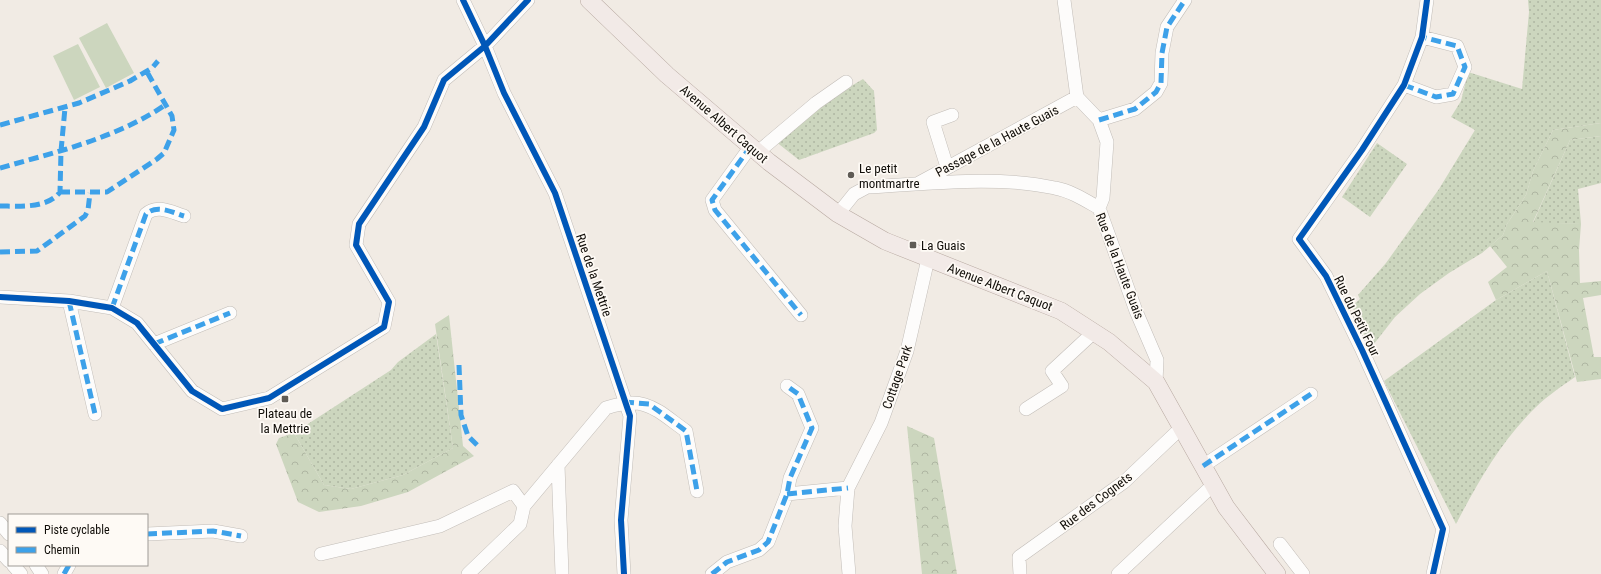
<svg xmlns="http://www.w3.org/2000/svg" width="1601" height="574" viewBox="0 0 1601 574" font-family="'Roboto Condensed',sans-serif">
	<defs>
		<pattern id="grass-dots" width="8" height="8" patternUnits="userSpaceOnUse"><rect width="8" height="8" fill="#ccd6be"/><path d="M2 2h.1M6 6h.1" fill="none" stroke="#aeb6a2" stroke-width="1.8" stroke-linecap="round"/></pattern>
		<pattern id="forest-crowns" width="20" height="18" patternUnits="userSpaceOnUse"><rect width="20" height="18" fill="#ccd6be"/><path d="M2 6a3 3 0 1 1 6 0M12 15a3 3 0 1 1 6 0" fill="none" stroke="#aeb6a2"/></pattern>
	</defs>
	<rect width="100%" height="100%" fill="#f1ebe4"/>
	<path fill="url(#grass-dots)" d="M1528,0H1601V123L1553,130L1533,171L1526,195L1507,224L1503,235L1482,253L1449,273L1420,294L1395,317L1370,349L1352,306L1360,299L1358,295L1386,263L1439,189L1475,130L1451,117L1461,101L1468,72L1522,89L1529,12Z
		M863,79L874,91L877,130L874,133L799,160L775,141L821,104Z
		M1601,136V183L1578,189L1581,224L1533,223L1570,140Z
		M1377,143L1407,164L1370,217L1342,197Z
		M1547,271L1575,377C1559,388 1543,399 1530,413C1498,446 1477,484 1456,524L1384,381L1496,300Z
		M436,334L453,448L403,475L351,489L324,485L294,433L391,370L398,362Z"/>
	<path fill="url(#forest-crowns)" d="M1601,123V136L1570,140L1533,222L1581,224L1579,250L1580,283L1601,281V295L1583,298L1594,357H1601V379L1577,382L1547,271L1496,300L1488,282L1507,267L1490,246L1503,235L1507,224L1526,195L1533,171L1553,130Z
		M449,315L463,446L474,456L408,492L361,506L319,512L298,502L276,444L279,438L294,433L324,485L351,489L403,475L453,448L435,324Z
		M907,426L934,438L957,574H922Z"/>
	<path fill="#ccd6be" d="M107,23L134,73L106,88L79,38Z
		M78,44L100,87L74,100L53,56Z"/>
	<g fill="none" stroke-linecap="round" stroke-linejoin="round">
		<defs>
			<path id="minor" d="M463,0L485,46L504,93L555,193L630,416L621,520L624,574
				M1064,0L1077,97L1099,120L1107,142L1103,198L1099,208
				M1427,0L1422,37L1404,85L1362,150L1299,239L1326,276L1362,350L1443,529L1433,574
				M1404,85L1436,97L1453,94L1465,67L1457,46L1422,37
				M1099,120L1135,109L1156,92L1161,83L1162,53L1167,27L1185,0
				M751,146L712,200L715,210L801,315
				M758,152L816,103L846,82
				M947,167L933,122L952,115
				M919,183L1077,97
				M838,214L854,194L867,187C926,184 997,175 1055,188C1071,191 1085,200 1099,208L1136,311L1157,360L1156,382
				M0,297L69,301L112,308L137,323L192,391L222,409L269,398L384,327L389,302L356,245L359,224L424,127L444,80L485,46L528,0
				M69,301L95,414
				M112,308L146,214C157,204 171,212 184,216
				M154,344L230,313
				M1026,409L1062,386L1052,371L1094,332
				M558,465L562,574
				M1203,466L1311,394
				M787,494L848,488
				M0,523L9,534
				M147,534L213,531L241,536
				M1280,544L1303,574
				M0,551L9,561
				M321,554L440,526L513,491L524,506
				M13,565L21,574
				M36,565L42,574
				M64,574L69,565
				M468,574L520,524L524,506L606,408C646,395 655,409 686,431L697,491
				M712,574L727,562L759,550L768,542L787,494L790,478L812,428L798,394L787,386
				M849,574L845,526L848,488L881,423L907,351L928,259
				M1020,574L1019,557L1124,482L1181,428
				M1118,574L1213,485"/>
			<path id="major" d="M589,0L667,75L769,162L838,214L885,241L1061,311L1109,342L1156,382L1226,507L1277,574"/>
		</defs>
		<use href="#minor" stroke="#c2bdb8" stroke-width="14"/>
		<use href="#major" stroke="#b7a8a0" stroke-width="18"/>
		<use href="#minor" stroke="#fdfcfb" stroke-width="13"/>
		<use href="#major" stroke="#f2eae7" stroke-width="17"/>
		<path stroke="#3da1e9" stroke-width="5" stroke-dasharray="10 5" stroke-linecap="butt" d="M1404,85L1436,97L1453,94L1465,67L1457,46L1422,37
			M1099,120L1135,109L1156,92L1161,83L1162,53L1167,27L1185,0
			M0,125L79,103L130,81L152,68L158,61
			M751,146L712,200L715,210L801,315
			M0,168C56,152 117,138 165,105
			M60,192H107L157,159L164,153L174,130L172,116L147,72
			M0,206C19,206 47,209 60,192L61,151L65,108
			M0,252L37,251L85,216L88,210L90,193
			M69,301L95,414
			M112,308L146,214C157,204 171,212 184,216
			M154,344L230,313
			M459,365L461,415L468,436L480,448
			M624,402L649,404L686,431L697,491
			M1203,466L1311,394
			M787,494L848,488
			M147,534L213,531L241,536
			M64,574L69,565
			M712,574L727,562L759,550L768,542L787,494L790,478L812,428L798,394L787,386"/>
		<defs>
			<path id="cycleway" d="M463,0L485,46L504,93L555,193L630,416L621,520L624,574
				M1427,0L1422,37L1404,85L1362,150L1299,239L1326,276L1362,350L1443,529L1433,574
				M0,297L69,301L112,308L137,323L192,391L222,409L269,398L384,327L389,302L356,245L359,224L424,127L444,80L485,46L528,0"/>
		</defs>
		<use href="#cycleway" stroke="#fefaf5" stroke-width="8"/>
		<use href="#cycleway" stroke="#0057b8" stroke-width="6"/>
	</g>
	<g fill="#5f5b55" stroke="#fefaf5" stroke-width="1.5">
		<circle cx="851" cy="175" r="4"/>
		<rect x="909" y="241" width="8" height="8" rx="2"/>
		<rect x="281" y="395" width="8" height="8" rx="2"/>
	</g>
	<g text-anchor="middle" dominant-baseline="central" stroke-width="3.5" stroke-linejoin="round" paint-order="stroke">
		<g font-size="13" fill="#100d08" stroke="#fefaf5">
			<text transform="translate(724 124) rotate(41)">Avenue Albert Caquot</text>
			<text transform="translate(997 141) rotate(-28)">Passage de la Haute Guais</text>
			<text transform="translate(1120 266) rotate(69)">Rue de la Haute Guais</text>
			<text transform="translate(594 275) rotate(71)">Rue de la Mettrie</text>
			<text transform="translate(1000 287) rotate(21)">Avenue Albert Caquot</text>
			<text transform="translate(1357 316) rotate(64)">Rue du Petit Four</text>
			<text transform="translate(897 377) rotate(-71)">Cottage Park</text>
			<text transform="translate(1096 501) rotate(-37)">Rue des Cognets</text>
		</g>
		<g font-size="13" fill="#100d08" stroke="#fefaf5" text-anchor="start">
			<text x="859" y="168">Le petit<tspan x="859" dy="15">montmartre</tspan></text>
			<text x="921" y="245">La Guais</text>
			<text x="285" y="413" text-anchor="middle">Plateau de<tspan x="285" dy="15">la Mettrie</tspan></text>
		</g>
	</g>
	<rect x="8" y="514" width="140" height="52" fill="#fefaf5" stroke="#9f9b96"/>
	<rect x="16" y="527" width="20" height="6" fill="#0057b8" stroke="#9f9b96"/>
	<text x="44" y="534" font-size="12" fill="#100d08">Piste cyclable</text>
	<rect x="16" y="547" width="20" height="6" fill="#3da1e9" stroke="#9f9b96"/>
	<text x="44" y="554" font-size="12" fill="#100d08">Chemin</text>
</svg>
